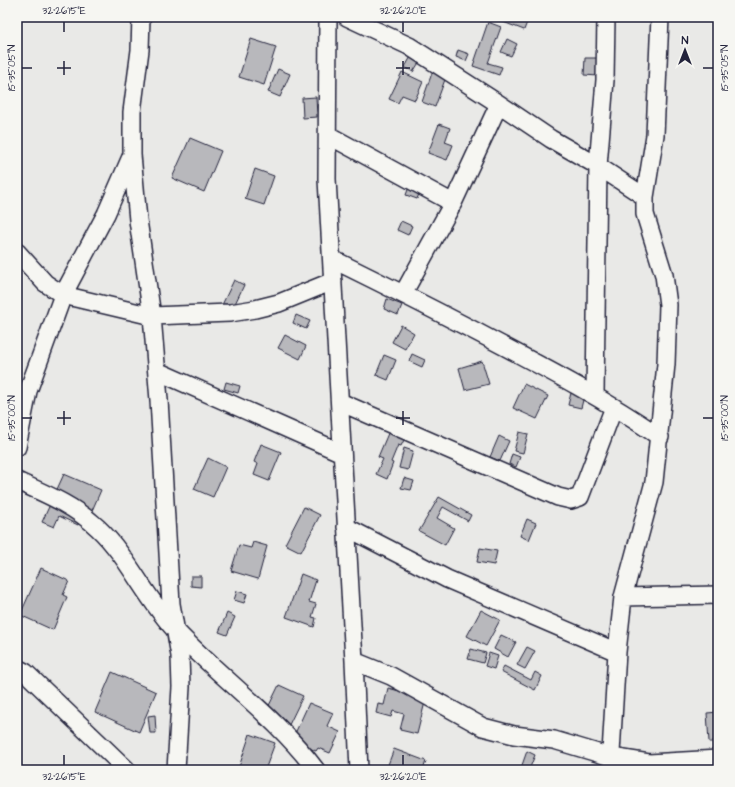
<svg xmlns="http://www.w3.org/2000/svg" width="735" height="787" viewBox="0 0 735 787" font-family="'Architects Daughter',sans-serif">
	<rect width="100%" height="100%" fill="#e9e9e7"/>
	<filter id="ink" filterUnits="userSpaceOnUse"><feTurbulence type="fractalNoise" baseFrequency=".025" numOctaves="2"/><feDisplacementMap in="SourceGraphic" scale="8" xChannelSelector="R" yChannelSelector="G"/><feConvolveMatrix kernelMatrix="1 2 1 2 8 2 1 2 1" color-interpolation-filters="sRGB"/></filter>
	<g filter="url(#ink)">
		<path fill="#b8b8bc" stroke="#22223b" d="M500,17H529L524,30L498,20Z
			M488,22L501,27L488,63L502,67L499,75L473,66Z
			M251,39L276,47L264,85L239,77Z
			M507,39L517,44L511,56L501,52Z
			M458,50L469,54L466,61L456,57Z
			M413,53L422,58L413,72L405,67Z
			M585,58H599L598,76L584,75Z
			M278,69L290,74L280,97L268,92Z
			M433,70L447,74L435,107L422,102Z
			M402,72L423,82L415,100L402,95L398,103L389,99Z
			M316,97L317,117L303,118L302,98Z
			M439,124L450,128L445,142L453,145L447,160L428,153Z
			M190,138L221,151L204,192L172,178Z
			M255,169L274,176L264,205L245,199Z
			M410,184L421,189L417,199L406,195Z
			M401,221L412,226L408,235L397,230Z
			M234,280L244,285L232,310L222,305Z
			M387,299L402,305L398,315L384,309Z
			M296,315L310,321L306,329L293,323Z
			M401,325L414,333L405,349L392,342Z
			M285,335L306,346L300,359L278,348Z
			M412,354L425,360L422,367L409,361Z
			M384,355L396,360L388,380L376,375Z
			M482,361L489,384L465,390L459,368Z
			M226,382L240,386L238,393L224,389Z
			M524,384L548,396L537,419L513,408Z
			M572,389L585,392L581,408L568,405Z
			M389,431L405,438L401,446L398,445L391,462L393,463L387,479L376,474L383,459L378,457Z
			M519,432L528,434L523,453L514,451Z
			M499,436L509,441L500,461L490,457Z
			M261,444L281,452L269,481L254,475L258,464L254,462Z
			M404,448L413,451L408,470L399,468Z
			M512,454L520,457L516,467L509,464Z
			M208,458L226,467L213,497L194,489Z
			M64,474L101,490L91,513L84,510L78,525L59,516L54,527L42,522Z
			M404,478L414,481L411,490L401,488Z
			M439,497L471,515L468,521L443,507L437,518L454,528L445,545L419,531Z
			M304,507L320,515L301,552L285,544Z
			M527,519L536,523L529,540L520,536Z
			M253,542L267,546L258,579L231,571L239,545L251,548Z
			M480,548L497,551L494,565L477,562Z
			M41,568L69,581L63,595L67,597L53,630L20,615Z
			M301,574L316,580L309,602L316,604L312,617L316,618L314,627L286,617Z
			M191,576H201V587L191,586Z
			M237,591L247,594L244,603L234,600Z
			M481,610L500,620L486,646L467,636Z
			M227,613L235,617L227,635L219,632Z
			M501,635L516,642L508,657L494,649Z
			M527,647L535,651L525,669L517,665Z
			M471,649L486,653L483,663L468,659Z
			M489,653L498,656L494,669L485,666Z
			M504,666L531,680L535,672L542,676L535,690L501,672Z
			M112,672L156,692L139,732L95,712Z
			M279,685L303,696L284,735L260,724Z
			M388,688L426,698L417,734L400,730L404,714L393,711L391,717L376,713L378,704L384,705Z
			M309,703L333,713L327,726L340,732L330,753L318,748L316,751L292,740Z
			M718,712V748H717L716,742H709L707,713Z
			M155,715L156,733H150L148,716Z
			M250,734L275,743L265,770H238Z
			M394,749L426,761L423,770H386Z
			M527,751L535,755L529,770L521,768Z"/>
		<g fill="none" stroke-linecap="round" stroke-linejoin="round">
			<defs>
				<path id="minor" d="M141,17L140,50L132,112V155L138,220L152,316L159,400L171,604L180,656L181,687L176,770
					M328,17L327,179L354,661L359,770
					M347,17L409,46L499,104L551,139L598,166L645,197
					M328,135L453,203
					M17,252L45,283L63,295L152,316L230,313L255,309L279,303L333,281
					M332,259C385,285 439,312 492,340C549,370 606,400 660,437
					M403,294L453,203L499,104
					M157,371L342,453
					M595,394L598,166L605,80L606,17
					M340,402L558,497L571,500L580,497L614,407
					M17,447L28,391L63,295L106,214L131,157
					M17,481C46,494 75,506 98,528C128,556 147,601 177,632C222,679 277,718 316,770
					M346,527L447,579L617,652
					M623,597L718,595
					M354,661L391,676L483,727L514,735L554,740L611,757L649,763L718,759
					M17,668L25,672L127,770
					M610,770L617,652L623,597L654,482L666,364L668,305L664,275L645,214V197L655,135L660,17"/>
			</defs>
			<use href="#minor" stroke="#22223b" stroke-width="20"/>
			<use href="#minor" stroke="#f6f6f2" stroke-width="17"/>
		</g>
	</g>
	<path fill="none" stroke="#22223b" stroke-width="1.5" d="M64,22V32M403,22V32M64,61V75M403,61V75M22,68H32M57,68H71M396,68H410M703,68H713M64,411V425M403,411V425M22,418H32M57,418H71M396,418H410M703,418H713M64,755V765M403,755V765"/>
	<rect width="735" height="787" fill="none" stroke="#f6f6f2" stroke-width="44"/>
	<g transform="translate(685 50)" stroke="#f6f6f2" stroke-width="3" paint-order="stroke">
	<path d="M0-3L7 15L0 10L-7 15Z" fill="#22223b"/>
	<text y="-6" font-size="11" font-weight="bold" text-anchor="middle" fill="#22223b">N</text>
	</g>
	<rect x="22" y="22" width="691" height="743" fill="none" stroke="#22223b" stroke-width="1.5"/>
	<g font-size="10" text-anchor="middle" fill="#22223b">
		<text x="64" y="14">32°26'15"E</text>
		<text x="403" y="14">32°26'20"E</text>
		<text transform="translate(11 68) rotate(-90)" y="4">15°35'05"N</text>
		<text transform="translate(724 68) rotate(-90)" y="4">15°35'05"N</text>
		<text transform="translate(11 418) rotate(-90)" y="4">15°35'00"N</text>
		<text transform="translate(724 418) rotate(-90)" y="4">15°35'00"N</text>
		<text x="64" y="780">32°26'15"E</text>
		<text x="403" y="780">32°26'20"E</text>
	</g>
</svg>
